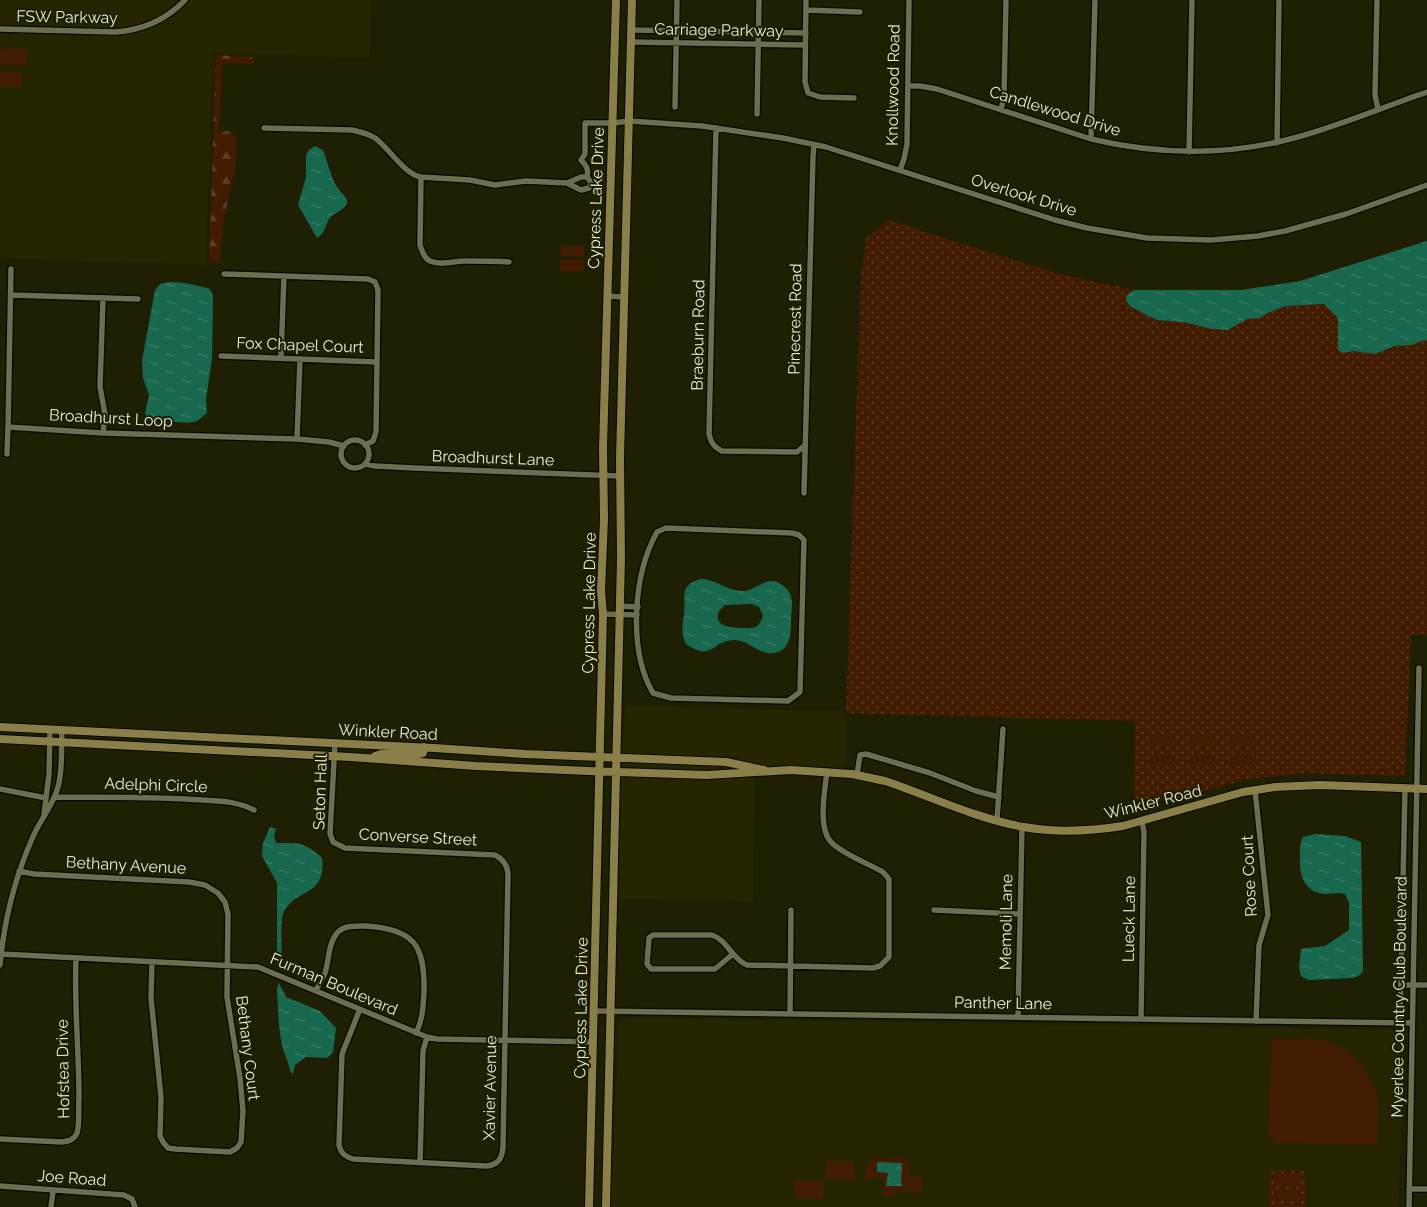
<svg xmlns="http://www.w3.org/2000/svg" width="1427" height="1207" viewBox="0 0 1427 1207" font-family="Raleway,sans-serif">
	<defs>
		<pattern id="green-dots" width="8" height="8" patternUnits="userSpaceOnUse" patternTransform="scale(1.25)"><rect width="8" height="8" fill="#421c00"/><path d="M2 2h.1M6 6h.1" fill="none" stroke="#5d3d25" stroke-width="1.8" stroke-linecap="round"/></pattern>
		<pattern id="forest-firs" width="22" height="20" patternUnits="userSpaceOnUse" patternTransform="scale(1.25)"><rect width="22" height="20" fill="#421c00"/><path d="M5 1l3.5 6h-7zM16 11l3.5 6h-7z" fill="#5d3d25"/></pattern>
		<pattern id="water-ripples" width="26" height="14" patternUnits="userSpaceOnUse" patternTransform="scale(1.25)"><rect width="26" height="14" fill="#18674f"/><path d="M2 4q2-2 4 0t4 0M15 11q2-2 4 0t4 0" fill="none" stroke="#3a7d68"/></pattern>
	</defs>
	<rect width="100%" height="100%" fill="#1e1f03"/>
	<path fill="#252601" d="M0,0H371L370,58L213,53L206,265L0,258Z
		M625,706L842,711L845,716V767L771,768L732,759L622,754Z
		M622,761L731,766L748,770L707,771L622,769Z
		M621,776L703,779L754,776L753,901L619,899Z
		M638,1018L1394,1030L1403,1036L1399,1207H611L619,1022L627,1019Z"/>
	<path fill="url(#green-dots)" d="M888,220L1059,274L1134,290H1242L1300,281L1427,241V635H1411L1405,776L1305,773L1248,779L1172,800L1134,799L1135,721L846,713L861,277L866,238Z
		M1269,1171H1305V1207H1269Z"/>
	<path fill="url(#forest-firs)" d="M216,55L252,57L254,64L231,63L222,65L219,132L230,131L237,139L235,171L224,218L220,262H209Z"/>
	<path fill="#421c00" d="M0,49L27,50V66L0,65Z
		M0,71L22,72L21,87L0,86Z
		M561,246H584V257H560Z
		M560,260H584V271H560Z
		M1150,735H1173V746H1150Z
		M1190,735H1213V746H1190Z
		M1230,735H1253V746H1230Z
		M1230,753H1253V764L1230,765Z
		M1150,754H1173V765H1150Z
		M1190,754H1213V765H1190Z
		M1272,1038C1287,1039 1320,1037 1333,1043C1354,1052 1373,1075 1377,1098C1380,1111 1377,1130 1377,1144L1276,1143L1268,1136Z
		M871,1158L909,1159V1177L923,1178L922,1193L895,1191V1196H883V1177H872V1180H865V1164H871Z
		M826,1161L854,1162V1180L825,1179Z
		M1275,1174H1298V1185H1275Z
		M795,1180L824,1181L823,1199L795,1198Z
		M1275,1189H1298V1200H1275Z"/>
	<path fill="url(#water-ripples)" fill-rule="evenodd" d="M315,146L323,150C328,162 330,176 337,187C340,193 348,196 347,203C345,210 333,213 329,219C325,226 325,234 317,238L298,205L306,177V155L309,150Z
		M1427,241V341L1424,340L1412,345L1394,346L1375,354L1354,351L1343,353L1338,350V318L1324,304L1285,306L1268,313L1260,318L1247,319L1228,330L1212,329L1183,322L1157,320L1131,307L1126,301V296L1134,290H1242L1300,281Z
		M170,282C184,282 196,285 210,289L213,295L212,360L206,399L207,413C203,416 200,419 197,421C186,425 159,420 147,418L145,413L149,395L143,378L142,361L155,290L160,284Z
		M701,579C717,579 727,592 744,591C756,590 767,576 779,583C784,586 788,589 790,594C793,601 792,609 791,616C791,631 792,651 773,653C758,655 749,640 734,640C711,641 713,662 686,644C680,632 683,625 684,613C686,595 679,585 701,579ZM752,604L759,607L763,615C762,619 761,623 757,626C753,629 747,628 742,628C730,627 713,627 719,611L725,605Z
		M270,827L276,829L274,836L276,843C298,843 305,842 322,858C327,898 294,887 283,914C280,923 282,954 282,965L280,966L277,964V883L262,856L263,843Z
		M1315,834L1345,836L1361,842L1363,971L1360,975L1353,978L1308,980L1301,976L1299,968L1301,949L1325,946L1349,930V903L1345,894C1339,892 1332,894 1325,894C1306,893 1299,877 1300,860C1300,852 1299,844 1303,837Z
		M279,983L286,997L320,1011L336,1028L333,1052L327,1058L306,1057L295,1065L293,1074L290,1071C289,1062 284,1054 282,1045C278,1027 278,1007 277,988Z
		M877,1162L902,1163L901,1183L903,1186H886L888,1173L877,1172Z"/>
	<g fill="none" stroke-linecap="round" stroke-linejoin="round">
		<defs>
			<path id="street" d="M806,0L805,82L808,93L820,97L854,98
				M1377,0L1375,95L1378,109
				M806,10L860,12
				M0,29L115,32C143,30 166,20 185,0
				M632,30L806,33
				M631,42L805,45
				M908,86H920L937,89L1091,139C1159,155 1227,156 1294,138C1339,126 1383,107 1427,92
				M675,107L677,0
				M1001,110L1004,96L1006,0
				M757,114L759,0
				M264,128L352,130C360,132 367,133 375,138C389,148 404,174 421,177L470,180L495,185L526,181L567,183L581,177H587L591,182L589,188L581,190L567,183
				M716,128L709,434C711,443 714,447 722,451L797,452L805,445
				M1091,139L1095,0
				M1277,143L1279,0
				M1189,152L1192,0
				M900,170L904,159L907,144L909,0
				M421,177L420,245C422,251 424,258 430,261C441,266 454,261 465,261C480,261 494,261 509,262
				M587,177C589,169 586,165 581,160L585,154V123H613L629,121L702,126L783,138L826,147L1055,220L1087,228L1147,238L1211,240L1258,236L1285,231L1346,214L1427,185
				M11,269L8,427L103,433L297,439L329,442L344,446
				M224,274L368,279L375,282L378,290L376,432L373,441L365,445
				M11,295L138,299
				M607,296L624,297
				M221,356L377,362
				M281,357L284,276
				M103,433L105,414L100,387L103,298
				M297,439L300,359
				M341 454a14 14 0 1 1 28 0a14 14 0 1 1-28 0Z
				M7,454L8,427
				M365,464L375,466L414,468L620,476
				M804,493L813,156L814,145
				M666,528L792,533L799,535L804,540L800,692L788,701L671,698L653,693C628,650 633,575 657,532Z
				M620,606L638,607
				M603,614L637,615
				M335,743L330,834L333,842L345,848L495,855C503,859 507,864 508,873L503,1147C502,1159 498,1165 486,1166L353,1159C344,1156 341,1153 339,1145L342,1054L360,1009
				M857,775L860,755L866,754L930,773L976,791L999,797
				M0,789L46,798
				M1255,790L1268,915L1259,945L1256,1021
				M55,797C99,797 142,797 186,799C210,801 233,799 254,810
				M44,814L49,774L50,729
				M997,820L1003,729
				M19,871L34,874L189,882L205,885L218,893L225,902L228,914L227,997L240,1078L243,1111L241,1142L237,1148L230,1152L175,1149L168,1148L163,1142L160,1136L161,1097L151,998L152,962
				M934,910L1020,914
				M1,954L258,967L427,1037L437,1039L594,1042
				M733,954L715,969H651L647,964L649,938L653,935H712C727,940 732,959 747,965L873,968L880,966L889,957V879L883,872C869,864 843,854 832,843C817,829 825,791 827,771
				M0,965C4,921 14,880 32,839C39,821 53,806 58,787C63,770 61,748 62,730
				M1401,985H1427
				M316,990C319,985 323,979 325,973C329,961 328,944 337,933C344,925 356,926 366,926C414,929 425,945 424,992C423,1007 423,1019 416,1033
				M594,1011L1412,1023
				M790,1014L791,910
				M1018,1017L1022,827
				M1141,1019L1144,832L1142,821
				M1400,1022L1405,788
				M0,1139L62,1142C69,1141 74,1140 77,1133C80,1123 78,1109 79,1098C79,1051 74,1005 76,958
				M420,1163L423,1051L427,1037
				M0,1186L124,1195L132,1199L135,1207
				M1409,1189H1427
				M51,1207L53,1191
				M1409,1207L1419,668"/>
			<path id="secondary" d="M0,727L434,748L525,754L726,762L764,770
				M0,739L350,757L476,766L588,771L707,775L791,770L852,774L885,781C930,796 977,819 1024,827C1056,833 1091,831 1123,826L1243,792L1275,787L1320,785L1427,789
				M375,756L381,754H418L423,753L424,747
				M589,1207L603,614L601,591L604,519L603,448L616,0
				M606,1207L621,558L620,458L632,0"/>
		</defs>
		<use href="#street" stroke="#080800" stroke-width="8"/>
		<use href="#secondary" stroke="#080800" stroke-width="10"/>
		<use href="#street" stroke="#6c6e50" stroke-width="5.5"/>
		<use href="#secondary" stroke="#8a7e49" stroke-width="8"/>
	</g>
	<g text-anchor="middle" dominant-baseline="central" stroke-width="4" stroke-linejoin="round" paint-order="stroke">
		<g font-size="16" fill="#e9ead9" stroke="#1e1f03">
			<text transform="translate(67 17) rotate(1)">FSW Parkway</text>
			<text transform="translate(719 30) rotate(1)">Carriage Parkway</text>
			<text transform="translate(893 85) rotate(-89)">Knollwood Road</text>
			<text transform="translate(1055 111) rotate(17)">Candlewood Drive</text>
			<text transform="translate(1024 195) rotate(17)">Overlook Drive</text>
			<text transform="translate(596 198) rotate(-88)">Cypress Lake Drive</text>
			<text transform="translate(795 319) rotate(-89)">Pinecrest Road</text>
			<text transform="translate(698 335) rotate(-89)">Braeburn Road</text>
			<text transform="translate(300 345) rotate(2)">Fox Chapel Court</text>
			<text transform="translate(111 418) rotate(3)">Broadhurst Loop</text>
			<text transform="translate(493 458) rotate(2)">Broadhurst Lane</text>
			<text transform="translate(589 603) rotate(-89)">Cypress Lake Drive</text>
			<text transform="translate(388 732) rotate(3)">Winkler Road</text>
			<text transform="translate(156 785) rotate(2)">Adelphi Circle</text>
			<text transform="translate(320 792) rotate(-88)">Seton Hall</text>
			<text transform="translate(1153 802) rotate(-14)">Winkler Road</text>
			<text transform="translate(418 837) rotate(3)">Converse Street</text>
			<text transform="translate(126 865) rotate(3)">Bethany Avenue</text>
			<text transform="translate(1249 876) rotate(-93)">Rose Court</text>
			<text transform="translate(1129 919) rotate(-89)">Lueck Lane</text>
			<text transform="translate(1006 922) rotate(-89)">Memoli Lane</text>
			<text transform="translate(334 984) rotate(23)">Furman Boulevard</text>
			<text transform="translate(1399 997) rotate(-89)">Myerlee Country Club Boulevard</text>
			<text transform="translate(1003 1003) rotate(1)">Panther Lane</text>
			<text transform="translate(581 1008) rotate(-89)">Cypress Lake Drive</text>
			<text transform="translate(248 1048) rotate(83)">Bethany Court</text>
			<text transform="translate(63 1069) rotate(-91)">Hofstea Drive</text>
			<text transform="translate(490 1088) rotate(-89)">Xavier Avenue</text>
			<text transform="translate(72 1178) rotate(4)">Joe Road</text>
		</g>
	</g>
</svg>
